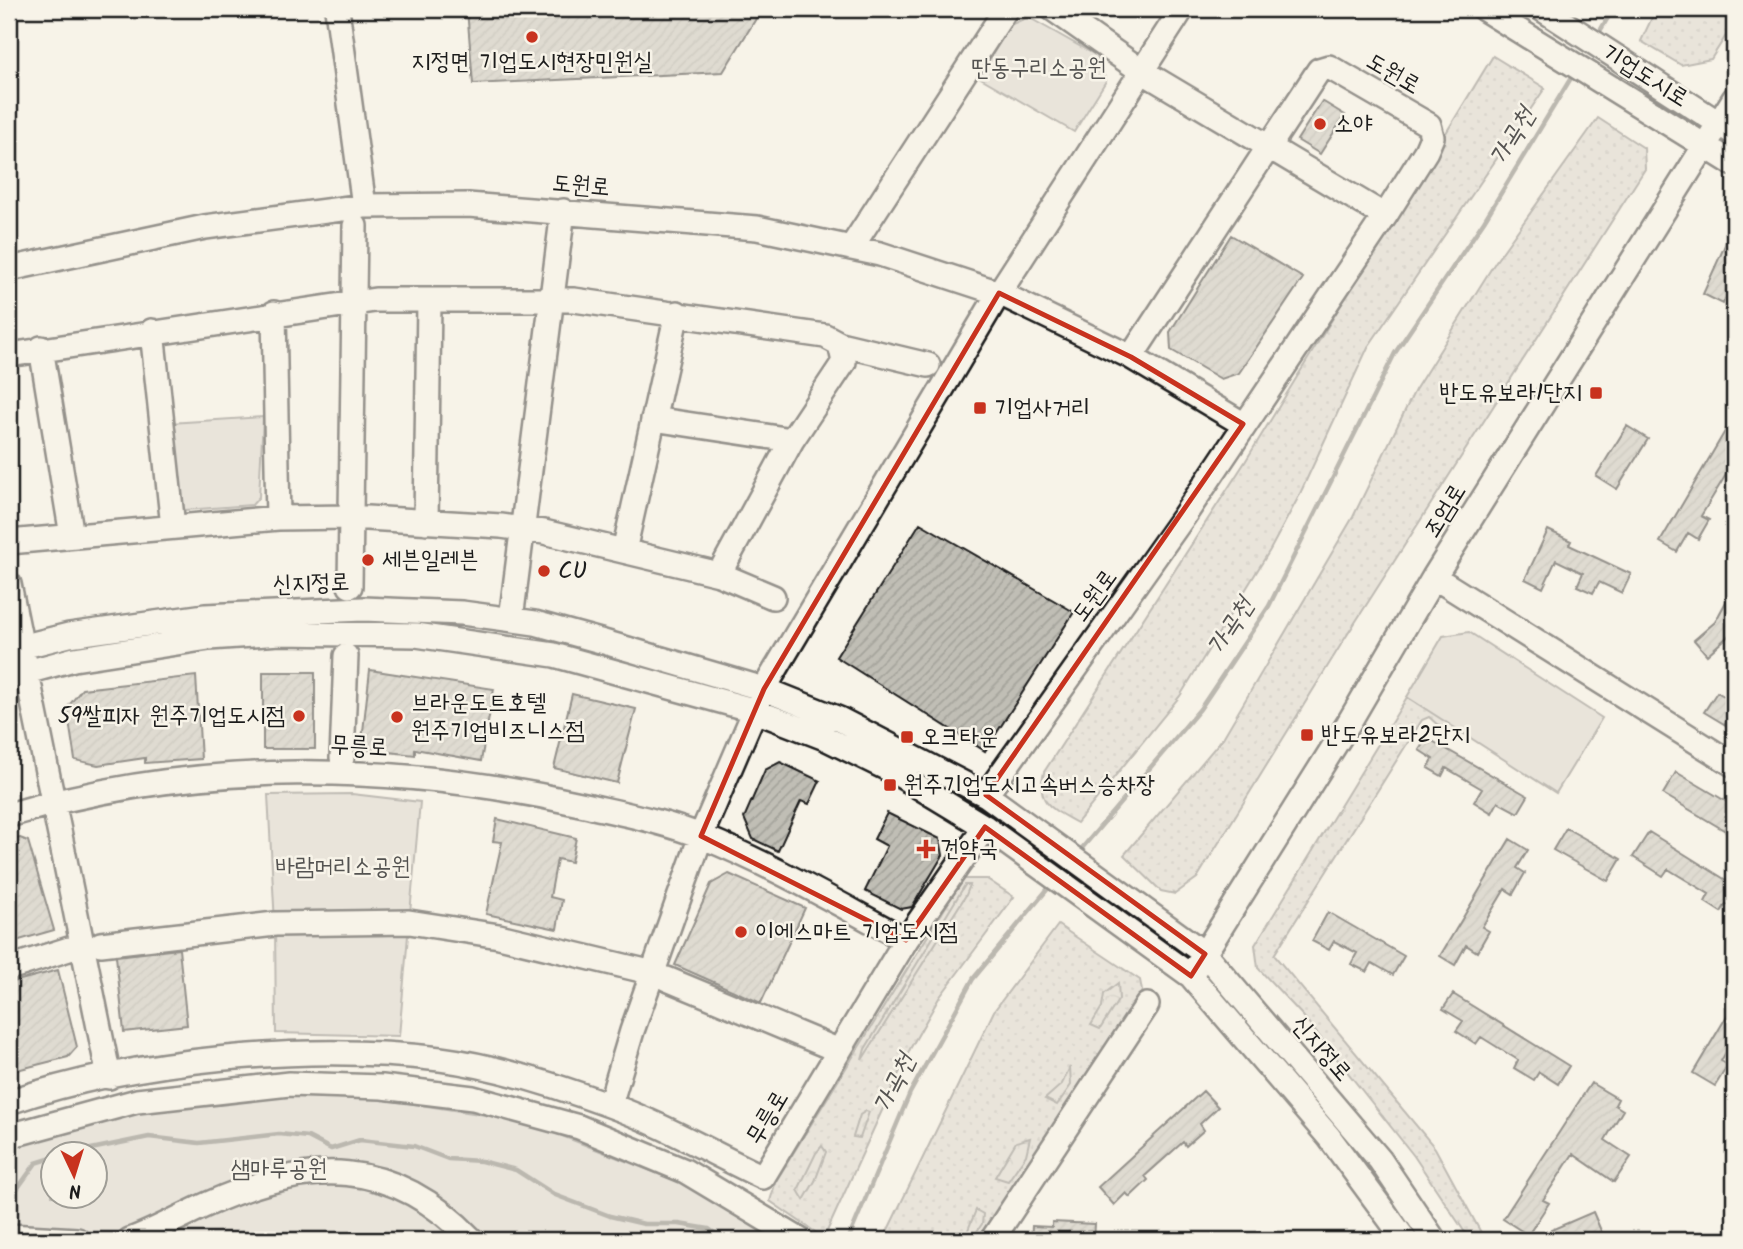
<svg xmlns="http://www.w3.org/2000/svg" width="1743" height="1249" viewBox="0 0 1743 1249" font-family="Kalam,'Poor Story',sans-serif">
	<defs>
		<pattern id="grass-dots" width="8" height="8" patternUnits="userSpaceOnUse" patternTransform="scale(1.75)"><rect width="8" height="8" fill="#d7d3cb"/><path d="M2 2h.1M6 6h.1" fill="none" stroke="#b8b5ae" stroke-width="1.8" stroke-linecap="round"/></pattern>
		<pattern id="forest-crowns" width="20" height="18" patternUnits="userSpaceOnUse" patternTransform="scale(1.75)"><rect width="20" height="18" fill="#d7d3cb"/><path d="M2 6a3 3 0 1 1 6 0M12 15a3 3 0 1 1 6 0" fill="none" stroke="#b8b5ae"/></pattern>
		<pattern id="building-hatch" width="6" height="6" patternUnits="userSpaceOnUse" patternTransform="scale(1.75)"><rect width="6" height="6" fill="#c0beb5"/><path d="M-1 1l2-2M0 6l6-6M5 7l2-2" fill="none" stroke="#a4a39b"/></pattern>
	</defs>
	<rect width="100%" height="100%" fill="#f7f3e8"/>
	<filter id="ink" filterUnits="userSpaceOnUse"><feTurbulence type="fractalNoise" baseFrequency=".0143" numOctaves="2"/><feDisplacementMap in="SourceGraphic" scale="14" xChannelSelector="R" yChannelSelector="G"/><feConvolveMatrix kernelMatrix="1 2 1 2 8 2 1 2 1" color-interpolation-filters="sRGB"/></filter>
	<g filter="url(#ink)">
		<path fill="url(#grass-dots)" stroke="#7a7874" stroke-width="2" d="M1656,9H1734V23L1711,59L1681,65L1641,41Z
			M1493,56L1545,88L1368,347L1298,498L1270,550L1180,696L1077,823C1053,809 1035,804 1044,772L1245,462Z
			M1598,118L1644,148L1645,169L1342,643L1197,878L1175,894L1161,891L1124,855L1223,738L1353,517L1415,390L1496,261Z
			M1416,694L1455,719L1441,728L1429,717L1422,720L1274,955L1435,1148L1485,1240H1470L1414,1156L1303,1016L1258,968L1255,945L1407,697Z
			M963,879H987L1014,897L939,998L910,1049L824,1238L770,1201L776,1181Z
			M1058,925L1140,980L1142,991L1139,997L983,1240H883L994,1011Z"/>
		<path fill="url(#forest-crowns)" stroke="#7a7874" stroke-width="2" d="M965,885H970L966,895L862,1060L865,1049Z
			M1118,983L1119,999L1100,1029L1091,1025L1102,1007L1104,994Z
			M1070,1067L1071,1085L1057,1105L1045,1099L1062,1084Z
			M866,1111L869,1112L860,1138L853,1137L860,1115Z
			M1030,1138L1026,1155L1008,1181L995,1177L1016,1142Z
			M822,1146L826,1152L815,1181L804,1200L798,1190L816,1153Z
			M976,1210L983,1214L982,1224L971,1240H964Z"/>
		<path fill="#d7d3cb" stroke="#7a7874" stroke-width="2" fill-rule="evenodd" d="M1028,17L1097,56L1106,81L1074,132L979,77L1010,25Z
			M263,417L259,497L252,505L185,510L177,502L170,423Z
			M1469,632L1602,718L1556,793L1407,697L1443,636Z
			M352,794L420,802L399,1036L276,1033L275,924L268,795Z
			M282,1096L375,1098L524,1121L702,1191L792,1240H9V1148L114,1117L182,1104ZM52,1154H94V1196H52Z"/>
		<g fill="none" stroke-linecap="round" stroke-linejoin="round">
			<path stroke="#72716c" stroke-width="4.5" d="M1597,36L1613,9
				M1077,854L1200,709L1269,606L1395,353L1484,221L1574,73
				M67,1154L149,1137L199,1143L279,1134L308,1137L331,1149L360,1140L414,1146L448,1159L481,1161L516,1170L555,1195L610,1216L644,1224H679L709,1229L724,1240
				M9,1192H15L36,1163L52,1158
				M848,1240L910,1093L973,979L1051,885"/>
		</g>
		<path fill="url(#building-hatch)" stroke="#1c1c1c" stroke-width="2" d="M467,9H762L723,72L473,84Z
			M1322,101L1345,115L1320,154L1297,140Z
			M1734,225V280L1723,304L1703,294Z
			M1231,235L1303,278L1239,373L1221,379L1171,350L1170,332Z
			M1734,416V477L1727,473L1701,516L1709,520L1698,539L1688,533L1677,552L1660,542Z
			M1627,426L1648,439L1617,489L1596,476Z
			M920,523L1074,612L985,751L836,657Z
			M1548,530L1571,541L1569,545L1631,574L1622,593L1599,582L1593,593L1577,586L1583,573L1556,560L1543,588L1525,579Z
			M1734,587V631L1707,655L1694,640L1715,622Z
			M370,670L494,689L481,761L415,749V755L361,749Z
			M263,672H315V749H263Z
			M196,676L201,759L145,763V758L98,765L75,760L67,708L82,689Z
			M1717,692L1734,702V730L1704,712Z
			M572,694L636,709L617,783L554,768Z
			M1427,738L1528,796L1518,813L1498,802L1492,813L1474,802L1482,789L1446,768L1442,776L1428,768L1433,759L1419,750Z
			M780,762L820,781L809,804L801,801L778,851L753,839L744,818L765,770Z
			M1676,772L1734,806V836L1663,794Z
			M887,813L940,839L943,855L912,907L901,909L865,891L887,846L874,839Z
			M497,819L576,838L571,862L557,859L550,897L562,900L557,929L486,914L502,842L493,841Z
			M1566,828L1621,859L1608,881L1553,850Z
			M1649,832L1734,885V909L1726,904L1721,912L1705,902L1709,894L1668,869L1663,876L1633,857Z
			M20,838L28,841L54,930L9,943V841Z
			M1510,839L1528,850L1517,868L1525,873L1513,894L1505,889L1482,927L1489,931L1477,952L1466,945L1455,965L1440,956Z
			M729,874L805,908L761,1003L675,965L711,884Z
			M1328,912L1404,956L1393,975L1372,963L1367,972L1351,964L1357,953L1334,941L1329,950L1312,941Z
			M179,949L187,1025L124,1032L116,956Z
			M58,970L77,1047L68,1057L9,1072V983Z
			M1453,994L1569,1066L1558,1084L1539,1072L1534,1080L1514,1068L1518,1060L1481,1037L1476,1044L1456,1031L1463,1021L1443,1009Z
			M1734,1004V1038L1721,1061L1728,1065L1715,1086L1693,1073Z
			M1591,1083L1618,1099L1615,1105L1623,1110L1605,1140L1631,1157L1614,1182L1573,1154L1543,1200L1549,1203L1528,1235L1503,1219Z
			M1203,1091L1218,1107L1200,1124L1204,1130L1186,1146L1183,1142L1145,1176L1148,1180L1130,1197L1126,1193L1114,1205L1098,1187Z
			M1593,1212L1602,1233L1584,1240H1528Z
			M1052,1222L1095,1224L1094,1240H1031L1032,1226L1052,1227Z"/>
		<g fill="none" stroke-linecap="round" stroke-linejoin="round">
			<defs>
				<path id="minor" d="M337,9L364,206
					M1053,9L1140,70L1385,216
					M1484,9L1734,164
					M1542,9L1734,133
					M851,248L1006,9
					M9,269L205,227L364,206L468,205L757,228L880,254L999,293L1131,357L1243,424
					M274,313L278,518
					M152,331L173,527
					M840,344L928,365
					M41,348L72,536
					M9,355L375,300H574L825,336L840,344L844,362L792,440L719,574
					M653,419L792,440
					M426,522L429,301
					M9,542L278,518L350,517L501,526L544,532L719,574L773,597
					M624,551L677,313
					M1434,577L1734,765
					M9,584L109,1077
					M350,586L355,226
					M511,619L563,211
					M9,650L69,635L205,616L363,609L462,613L535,623L604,642L764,689L839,719L986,795L1205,954L1380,1160L1434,1240
					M9,677L74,659L209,638L280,633L416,635L554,655L753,710L825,738L896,773L985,827L1191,976L1329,1137L1405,1240
					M342,758L346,656
					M986,795L1184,516L1385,216L1426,151L1432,137L1429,125L1329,67L1319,70L1131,357
					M9,815C195,759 397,762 585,805C624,814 666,822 703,837C773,865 840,905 906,940
					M101,944L275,924L409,922L499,936L641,970
					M1196,967L1348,724L1434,577L1734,99
					M9,968L69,949
					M667,979L830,1047
					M9,1102C135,1059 307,1043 440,1059C494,1066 558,1086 609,1105C662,1124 712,1153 763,1177L906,940L985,827
					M610,1105L632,1031L701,836L764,689L999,293L1182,9
					M9,1136L137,1101L289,1084L382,1087L473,1098L579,1127L685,1171L800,1240
					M9,1236L77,1240
					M130,1240C157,1230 181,1216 208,1204C308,1159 392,1156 472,1240
					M992,1240L1147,1005"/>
			</defs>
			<use href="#minor" stroke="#1c1c1c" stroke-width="28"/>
			<use href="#minor" stroke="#f7f3e8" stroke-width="23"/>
		</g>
	</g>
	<path d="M0 0H1743V1249H0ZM999,293L1131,357L1243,424L986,795L1205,954L1191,976L985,827L906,940L701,836L764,689Z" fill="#f7f3e8" fill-opacity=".55" fill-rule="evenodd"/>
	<path fill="none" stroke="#c8321e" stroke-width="5" stroke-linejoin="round" d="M999,293L1131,357L1243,424L986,795L1205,954L1191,976L985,827L906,940L701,836L764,689Z"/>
	<g fill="#c8321e" stroke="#f7f3e8" stroke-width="2.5">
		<circle cx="532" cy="37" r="7"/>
		<circle cx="1320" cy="124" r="7"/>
		<rect x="1589" y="386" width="14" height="14" rx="3.5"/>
		<rect x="973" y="401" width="14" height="14" rx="3.5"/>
		<circle cx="368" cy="560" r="7"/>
		<circle cx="544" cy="571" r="7"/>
		<circle cx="299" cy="716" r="7"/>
		<circle cx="397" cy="717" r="7"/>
		<rect x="1300" y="728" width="14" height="14" rx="3.5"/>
		<rect x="900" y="730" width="14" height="14" rx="3.5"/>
		<rect x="883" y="778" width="14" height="14" rx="3.5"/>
		<path d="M922.5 838.5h7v7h7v7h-7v7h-7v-7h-7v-7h7z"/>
		<circle cx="741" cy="932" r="7"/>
	</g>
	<g text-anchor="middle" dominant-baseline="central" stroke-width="5" stroke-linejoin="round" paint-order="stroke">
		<g font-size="24" fill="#1c1c1c" stroke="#f7f3e8" text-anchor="start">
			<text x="532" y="62" text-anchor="middle">지정면 기업도시현장민원실</text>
			<text x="1334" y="124">소야</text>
			<text x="1582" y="393" text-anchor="end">반도유보라1단지</text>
			<text x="994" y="408">기업사거리</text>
			<text x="382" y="560">세븐일레븐</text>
			<text x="558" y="571">CU</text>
			<text x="411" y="703">브라운도트호텔<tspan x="411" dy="28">원주기업비즈니스점</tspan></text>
			<text x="285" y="716" text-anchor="end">59쌀피자 원주기업도시점</text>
			<text x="1321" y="735">반도유보라2단지</text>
			<text x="921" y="737">오크타운</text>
			<text x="904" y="785">원주기업도시고속버스승차장</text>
			<text x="940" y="849">건약국</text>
			<text x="755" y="932">이에스마트 기업도시점</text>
		</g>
		<g font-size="24" fill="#545351" stroke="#f7f3e8">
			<text x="1039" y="68">딴동구리소공원</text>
			<text x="343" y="867">바람머리소공원</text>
			<text x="279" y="1169">샘마루공원</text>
		</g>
		<g font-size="24" fill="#1c1c1c" stroke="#f7f3e8">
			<text transform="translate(1393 74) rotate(30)">도원로</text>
			<text transform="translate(1645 76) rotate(32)">기업도시로</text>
			<text transform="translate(581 186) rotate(5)">도원로</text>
			<text transform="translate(1445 511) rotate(-58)">조엄로</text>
			<text transform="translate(311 584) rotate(-2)">신지정로</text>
			<text transform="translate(1095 596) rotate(-54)">도원로</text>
			<text transform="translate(359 747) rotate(3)">무릉로</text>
			<text transform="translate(1321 1049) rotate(49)">신지정로</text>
			<text transform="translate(768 1118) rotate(-59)">무릉로</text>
		</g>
		<g font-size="26" font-style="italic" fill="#565452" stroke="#f7f3e8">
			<text transform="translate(1513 137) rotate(-59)">가곡천</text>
			<text transform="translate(1231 627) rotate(-57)">가곡천</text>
			<text transform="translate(895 1084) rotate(-64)">가곡천</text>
		</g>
	</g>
	<rect width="1743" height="1249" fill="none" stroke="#f7f3e8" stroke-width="35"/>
	<rect x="18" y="18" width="1708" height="1214" fill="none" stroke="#1c1c1c" stroke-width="2.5" filter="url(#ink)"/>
	<g transform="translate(74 1175) rotate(176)"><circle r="33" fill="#f7f3e8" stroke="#9f9d96" stroke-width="2"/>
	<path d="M0-5L12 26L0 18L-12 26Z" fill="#c8321e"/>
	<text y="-10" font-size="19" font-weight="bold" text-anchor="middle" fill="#1c1c1c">N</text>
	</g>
</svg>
